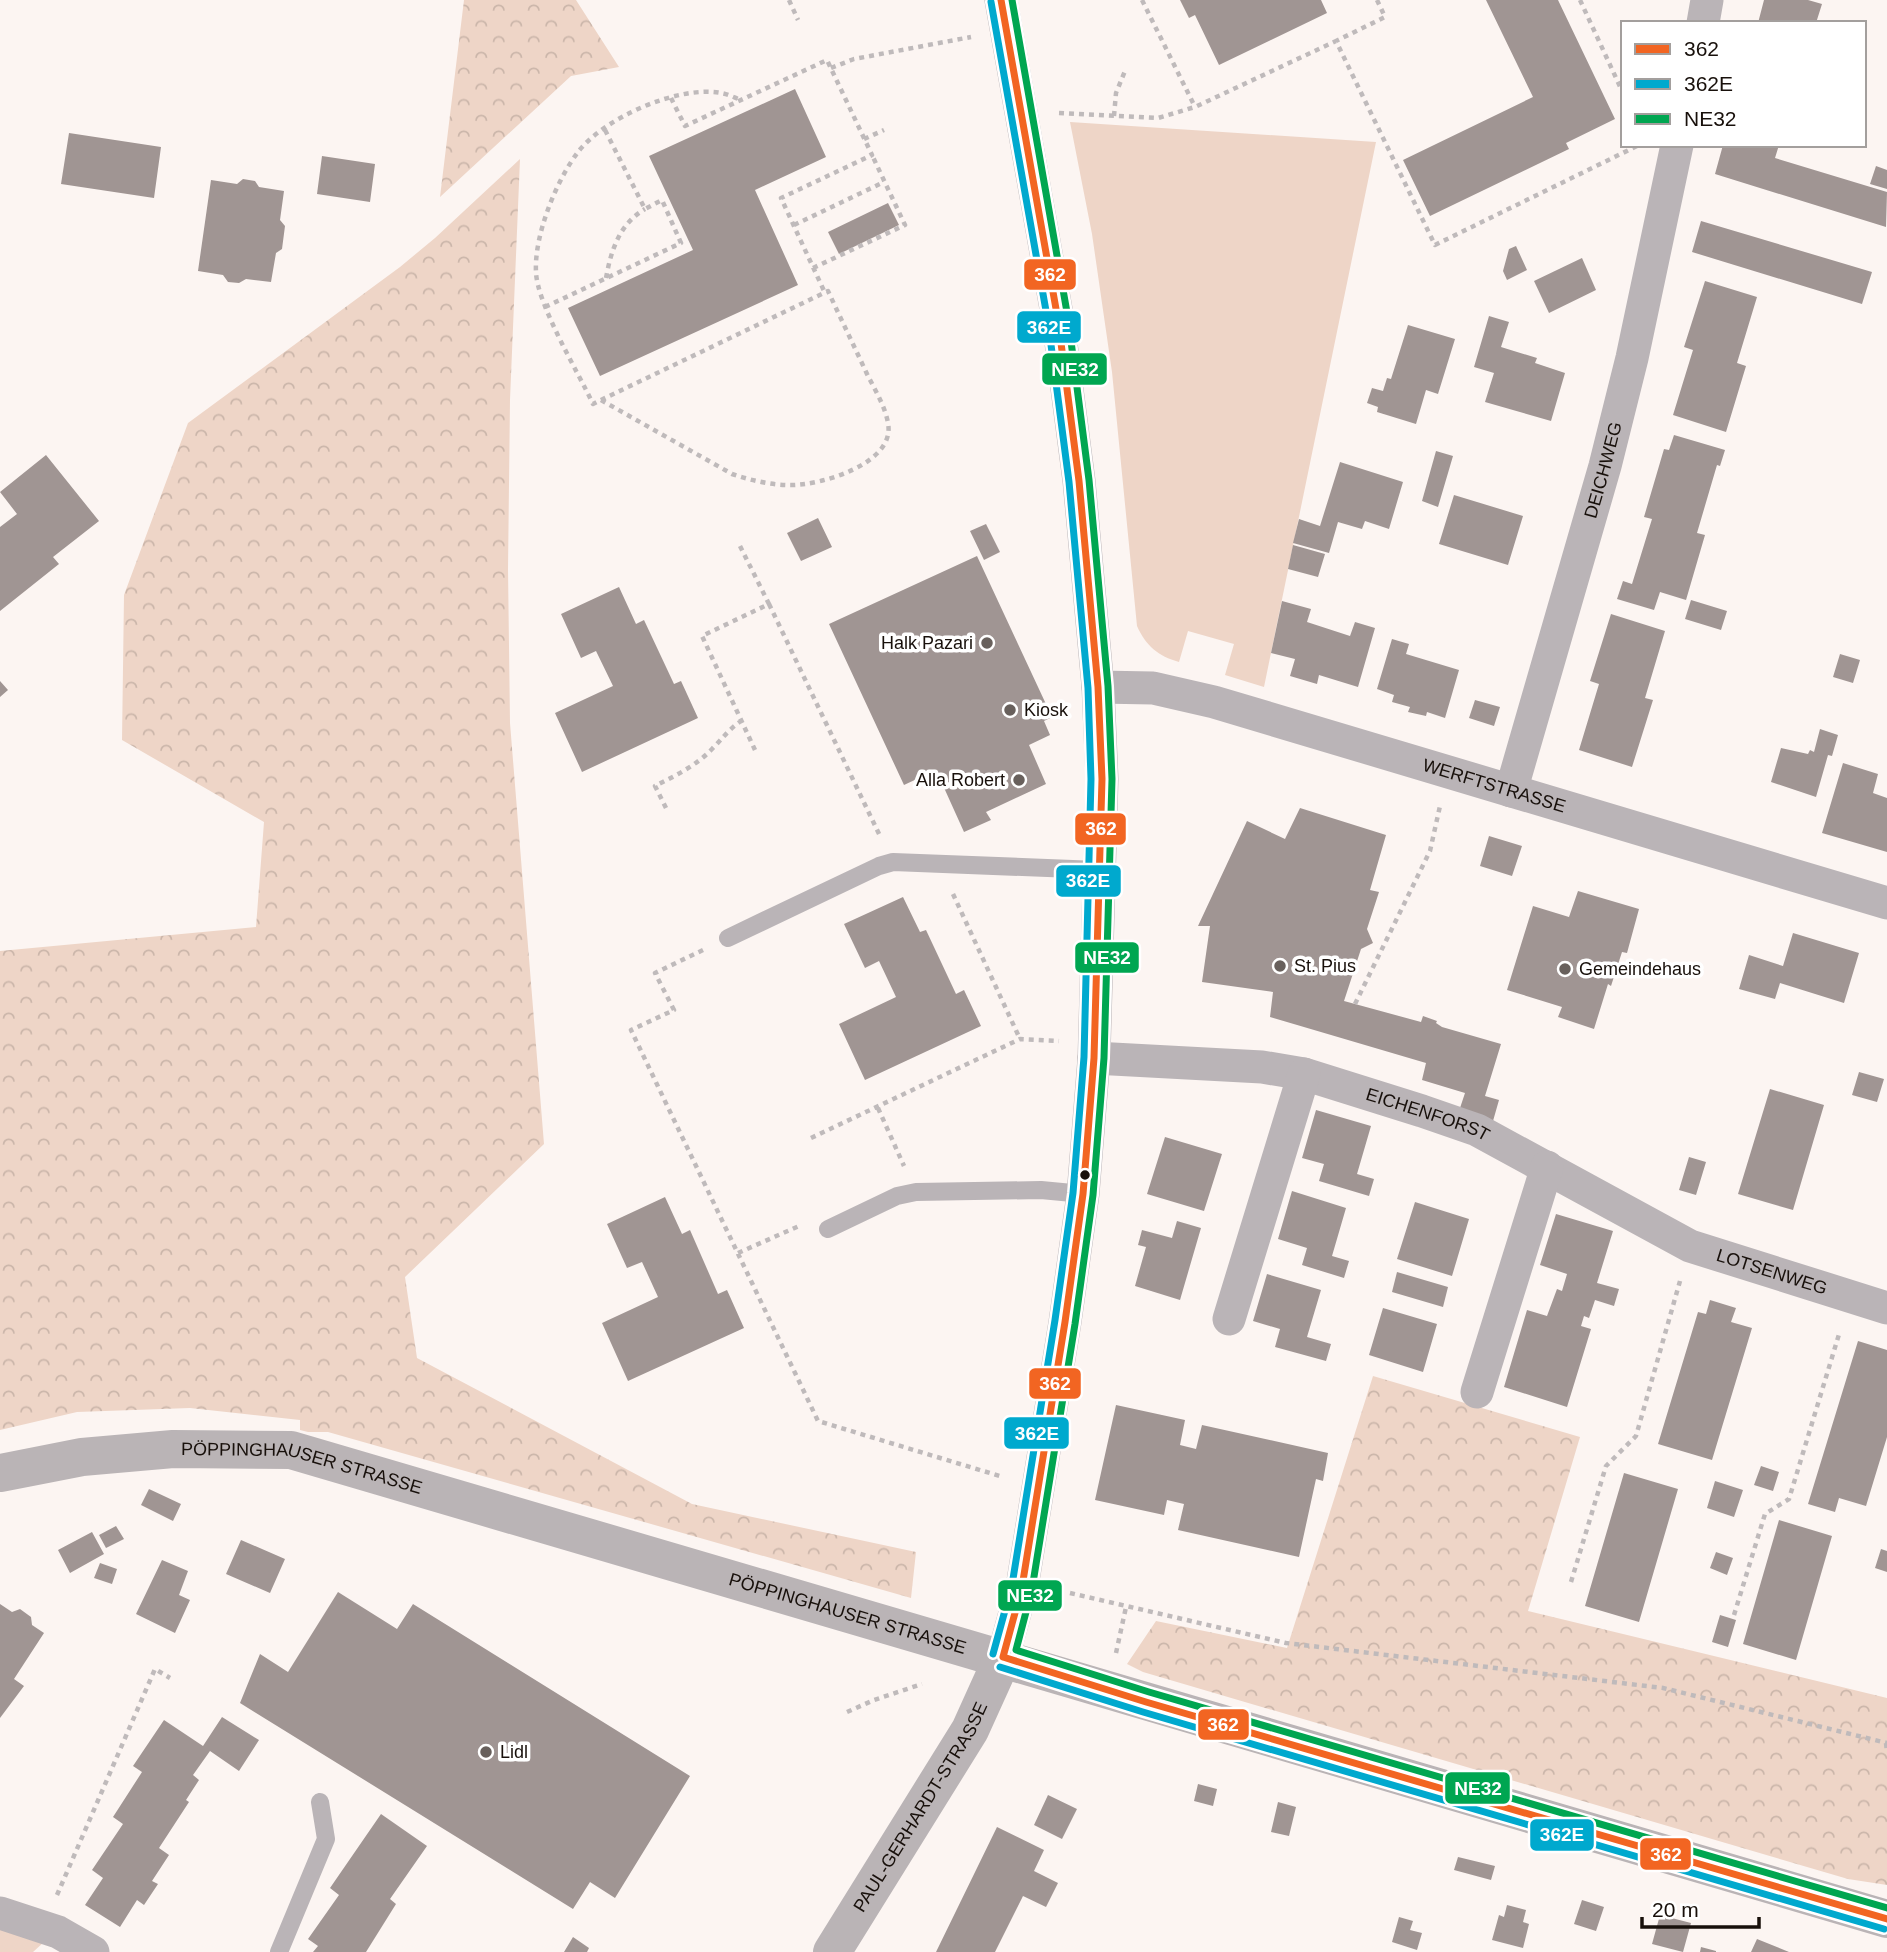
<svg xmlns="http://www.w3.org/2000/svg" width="1887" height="1952" viewBox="0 0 1887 1952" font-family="Helvetica,sans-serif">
	<defs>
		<pattern id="forest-crowns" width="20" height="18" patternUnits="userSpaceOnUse" patternTransform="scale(1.75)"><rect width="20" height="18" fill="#eed5c7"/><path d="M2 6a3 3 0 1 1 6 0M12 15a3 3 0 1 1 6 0" fill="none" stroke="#cbb6aa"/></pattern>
	</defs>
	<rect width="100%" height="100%" fill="#fcf5f2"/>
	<path fill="#eed5c7" d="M1070,122L1376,142L1264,687L1225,675L1234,644L1188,631L1179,662C1158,656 1146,646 1137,626L1112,372L1092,234Z
		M0,1927L44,1942L33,1952H0Z"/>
	<path fill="url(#forest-crowns)" d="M464,0H576L619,67L571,76L440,197Z
		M520,159L510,400L508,569L510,723L544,1144L405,1277L417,1358L692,1504L916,1552L911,1598L328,1432H308L300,1430V1420L190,1408L77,1412L0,1430V951L256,927L264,822L122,740L124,595L188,423L400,267L435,238Z
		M1373,1376L1580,1437L1528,1611L1887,1698V1885L1848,1879L1143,1672L1127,1664L1156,1621L1287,1648Z"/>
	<path fill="#a09593" d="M1180,0H1321L1327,13L1219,65L1195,15L1189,18Z
		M1486,0H1558L1615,119L1566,143L1569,149L1430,216L1403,160L1533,97Z
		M1764,0H1808L1822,4L1816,23H1758Z
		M795,89L826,157L755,190L798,285L600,376L568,308L693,250L649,156Z
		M69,133L161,147L154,198L61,184Z
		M1723,145H1779L1775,158L1887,192L1886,227L1715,174Z
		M322,156L375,164L370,202L317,194Z
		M1876,166L1887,170V189L1870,184Z
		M243,179L255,181L259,187L284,191L280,220L285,226L282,249L276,253L271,282L246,279L239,283L228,282L223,275L198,271L211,180L237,184Z
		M888,203L899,225L839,254L828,232Z
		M1701,221L1872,272L1862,304L1692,252Z
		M1516,246L1527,270L1507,280L1503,271L1509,249Z
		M1582,258L1596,290L1549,313L1534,281Z
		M1705,281L1757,297L1737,363L1746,366L1726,432L1673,415L1693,350L1684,347Z
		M1489,316L1509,322L1501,347L1537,358L1535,363L1565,373L1551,421L1485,402L1494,373L1474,367Z
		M1408,325L1455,339L1438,394L1426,390L1416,424L1377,412L1378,407L1367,403L1372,388L1383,391L1387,378L1391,379Z
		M1674,435L1725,450L1720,466L1717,465L1697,533L1705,535L1686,600L1660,592L1654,610L1617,599L1623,581L1632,584L1652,519L1644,517L1664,449L1669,450Z
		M1436,451L1453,456L1438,507L1422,501Z
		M46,455L99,521L53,557L59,564L0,611V527L17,514L0,492Z
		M1340,462L1403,482L1389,529L1365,521L1362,529L1338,522L1329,553L1293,543L1299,519L1320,526Z
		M1454,495L1523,516L1508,565L1439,544Z
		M818,518L832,547L801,561L787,533Z
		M986,524L1000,552L984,560L970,531Z
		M1293,545L1325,554L1318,577L1288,569Z
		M977,556L1052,717L1044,721L1050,735L1029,745L1046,784L986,812L991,820L964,832L936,770L904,785L829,624Z
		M619,587L636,624L644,620L674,684L681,681L698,718L582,772L555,713L613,686L596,651L581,658L561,614Z
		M1691,600L1727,611L1721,630L1685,619Z
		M1282,601L1311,609L1307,622L1350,636L1355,622L1375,628L1358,687L1319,675L1317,684L1290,676L1295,659L1271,653Z
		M1611,614L1665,631L1645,698L1653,700L1632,767L1579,750L1599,684L1590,681Z
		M1392,639L1409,644L1406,654L1459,670L1445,718L1427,712L1426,716L1408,712L1410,707L1392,702L1394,695L1377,689Z
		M1840,654L1860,660L1853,683L1833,677Z
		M0,681L8,690L0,697Z
		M1475,700L1500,707L1494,726L1469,718Z
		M1820,729L1838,735L1832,756L1828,755L1816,797L1771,782L1781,748L1808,754L1810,750L1814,752Z
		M1843,763L1878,774L1873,793L1887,798V852L1822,833Z
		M1300,808L1386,835L1370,890L1379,892L1367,929L1373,943L1361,949L1344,1001L1421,1022L1423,1016L1437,1021L1436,1023L1442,1027L1501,1044L1485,1096L1499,1100L1493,1121L1459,1111L1465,1093L1422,1080L1426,1063L1270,1017L1273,992L1202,982L1210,926H1198L1247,821L1285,839Z
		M1489,836L1522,846L1512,876L1480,866Z
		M1578,891L1639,909L1627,953L1622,952L1611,986L1608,984L1594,1029L1558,1017L1562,1007L1507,990L1533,906L1569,917Z
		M903,897L920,932L926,930L956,994L964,990L981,1026L865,1080L839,1024L896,997L879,961L865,968L844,924Z
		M1793,933L1859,953L1844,1003L1780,983L1775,999L1739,989L1749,955L1783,966Z
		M1859,1072L1884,1079L1877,1102L1852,1095Z
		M1770,1089L1824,1105L1793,1210L1738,1194Z
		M1316,1110L1371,1126L1357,1174L1374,1179L1369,1196L1319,1181L1324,1164L1302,1158Z
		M1165,1137L1222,1154L1204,1211L1147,1194Z
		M1689,1157L1706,1162L1696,1195L1679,1190Z
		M1292,1191L1346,1208L1332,1256L1349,1261L1344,1278L1302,1265L1307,1248L1278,1239Z
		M665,1197L682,1234L690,1230L718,1294L727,1290L744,1328L628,1381L602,1323L658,1297L642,1262L627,1268L607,1224Z
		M1415,1202L1469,1219L1452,1276L1397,1259Z
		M1556,1214L1613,1231L1597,1283L1619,1289L1614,1306L1595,1300L1589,1318L1584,1316L1581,1326L1591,1329L1567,1407L1504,1387L1527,1310L1547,1316L1557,1289L1562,1291L1567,1274L1540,1265Z
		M1177,1221L1201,1228L1180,1300L1135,1286L1146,1247L1138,1245L1142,1230L1172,1238Z
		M1397,1272L1448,1287L1443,1307L1392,1292Z
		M1267,1274L1321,1290L1307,1337L1331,1344L1326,1361L1275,1347L1280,1329L1253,1321Z
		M1710,1300L1736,1308L1731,1322L1752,1328L1712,1460L1658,1444L1698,1312L1706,1314Z
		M1383,1308L1437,1324L1423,1372L1369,1355Z
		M1858,1341L1887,1350V1437L1866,1506L1839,1498L1835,1512L1808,1504Z
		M1116,1405L1185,1420L1180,1445L1196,1449L1202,1425L1328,1453L1323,1481L1316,1479L1299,1557L1178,1530L1184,1504L1167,1500L1164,1515L1095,1500Z
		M1761,1466L1779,1472L1773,1491L1754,1485Z
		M1624,1473L1678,1489L1639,1622L1585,1606Z
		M1715,1481L1743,1490L1734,1517L1707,1508Z
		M149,1489L181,1504L173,1521L141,1505Z
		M1779,1520L1832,1536L1796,1660L1743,1644Z
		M116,1526L124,1539L106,1548L99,1535Z
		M92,1532L104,1554L70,1573L58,1550Z
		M241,1540L285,1559L270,1593L226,1574Z
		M1881,1549L1887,1551V1572L1875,1568Z
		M1716,1552L1733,1558L1727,1575L1710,1568Z
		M162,1560L188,1571L179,1595L190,1600L175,1633L136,1614Z
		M100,1563L117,1569L112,1584L94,1578Z
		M338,1592L397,1629L413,1604L690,1776L615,1898L590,1882L573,1909L240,1703L260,1654L288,1672Z
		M0,1604L12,1612L20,1609L31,1617L32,1625L44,1633L14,1679L24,1686L0,1718Z
		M1720,1615L1736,1620L1728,1647L1712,1642Z
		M222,1717L259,1740L239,1771L210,1751L193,1775L199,1780L186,1800L189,1802L159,1848L169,1855L152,1881L158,1884L144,1905L137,1900L120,1927L85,1905L103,1878L92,1870L123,1824L113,1817L142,1772L133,1766L164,1720L203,1746Z
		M1198,1784L1217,1789L1213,1806L1194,1801Z
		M1048,1795L1077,1809L1062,1839L1034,1825Z
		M1278,1802L1296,1807L1289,1836L1271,1832Z
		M381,1814L427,1846L390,1899L396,1904L366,1952H313L318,1946L308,1939L339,1895L330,1888Z
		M997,1827L1044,1850L1034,1871L1058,1883L1046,1907L1023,1896L995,1952H936Z
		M1458,1857L1495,1866L1491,1880L1454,1870Z
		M1582,1900L1604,1907L1596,1931L1574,1924Z
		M1507,1905L1526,1910L1523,1922L1529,1924L1523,1948L1492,1940L1499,1915L1504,1917Z
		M1660,1915L1691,1923L1683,1952L1652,1944Z
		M1399,1917L1413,1921L1410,1930L1422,1933L1417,1950L1392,1942Z
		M573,1937L589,1948L587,1952H564Z
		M1757,1939L1789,1952H1751Z
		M1701,1947L1716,1951V1952H1700Z"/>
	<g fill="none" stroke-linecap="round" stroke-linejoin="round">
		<path stroke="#bfbabb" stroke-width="4.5" stroke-dasharray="5 5" stroke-linecap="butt" d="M789,0L798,20
			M1142,0L1195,107
			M1377,0L1385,17L1336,41L1435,245L1639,145
			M1580,0L1623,93
			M831,68L854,59L971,37
			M671,98L685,126L827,60L872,155L781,198L825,293
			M1059,113L1158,118L1195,107L1336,41
			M1114,116L1116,93L1125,71
			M864,139L884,130
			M794,225L884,182
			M813,268L905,225L872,155
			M606,278C611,251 619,224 645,209
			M545,307L681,243L662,200L645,209L604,128
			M601,400L732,474C750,480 770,485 789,485C819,486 896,464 888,423C885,406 875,390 867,374C854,346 841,319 828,291L601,400L593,404C578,372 537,304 536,272C534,236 556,181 578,152C604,118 678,85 721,93C728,94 735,98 741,100
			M740,546L769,604L702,636L755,750
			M769,604L880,836
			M666,808L655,786C675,776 697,765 712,749C722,739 729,729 741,721
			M953,894L1020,1039
			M703,950L655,973L674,1010L631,1030L818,1421L1003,1477
			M1355,1004L1430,851L1440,806
			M878,1108L904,1166
			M811,1138L1020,1039L1059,1041
			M738,1253L799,1226
			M1571,1582L1606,1466L1636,1436L1680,1281
			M1070,1593L1286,1643L1663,1688L1887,1743
			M1734,1615L1765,1514L1789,1499L1840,1331
			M1116,1653L1126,1607
			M847,1712L874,1700L922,1684
			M1886,1743L1887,1753
			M57,1895L155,1669L170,1678"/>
		<path stroke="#bab4b7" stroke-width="18" d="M728,938L879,866L893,862L1098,870
			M828,1229L897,1196L916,1192L1041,1190L1083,1194
			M279,1952L326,1839L320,1802"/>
		<g stroke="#bab4b7" stroke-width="33">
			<path d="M1001,0L1058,320L1079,481L1098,687L1102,779L1094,1058L1083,1194L1065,1322L1022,1587L1003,1657"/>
			<path d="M1703,23L1707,0"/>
			<path id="s1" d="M1098,687L1153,688L1214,702L1887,903"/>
			<path id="s2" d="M1511,791L1605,466L1632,358L1677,145"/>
			<path id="s3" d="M1094,1058L1262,1067L1304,1074L1422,1111L1477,1130L1690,1246L1887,1308"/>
			<path d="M1229,1319L1304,1074"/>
			<path d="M1477,1392L1547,1167"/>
			<path d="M0,1913L58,1932L93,1952"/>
		</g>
		<g stroke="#bab4b6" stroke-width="38">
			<path id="s4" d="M0,1473L82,1457L173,1449L291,1450L1887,1919"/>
			<path id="s5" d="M832,1952L970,1730L1003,1657"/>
		</g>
		<defs>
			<path id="bus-1" d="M1001,0L1058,320L1079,481L1098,687L1102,779L1094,1058L1083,1194L1065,1322L1022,1587L1003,1657
				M1003,1657L1146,1702L1887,1919"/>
			<path id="bus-2" d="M991,2L1048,322L1069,482L1088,688L1091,779L1084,1057L1073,1193L1055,1320L1012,1585L993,1654
				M1000,1667L1143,1712L1884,1929"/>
			<path id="bus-3" d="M1012,0L1068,318L1089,480L1108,686L1112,779L1104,1058L1093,1195L1075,1324L1032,1589L1016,1650L1149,1692L1887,1908"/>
		</defs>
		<use href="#bus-1" stroke="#fff" stroke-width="12"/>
		<use href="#bus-2" stroke="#fff" stroke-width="12"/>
		<use href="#bus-3" stroke="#fff" stroke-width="12"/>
		<use href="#bus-1" stroke="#f26522" stroke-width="7"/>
		<use href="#bus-2" stroke="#00a9ce" stroke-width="7"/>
		<use href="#bus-3" stroke="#00a651" stroke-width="7"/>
	</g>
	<g fill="#68605c" stroke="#fff" stroke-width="2.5">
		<circle cx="987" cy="643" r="7"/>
		<circle cx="1010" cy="710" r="7"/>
		<circle cx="1019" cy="780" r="7"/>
		<circle cx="1280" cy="966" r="7"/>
		<circle cx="1565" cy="969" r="7"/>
		<circle cx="486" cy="1752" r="7"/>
	</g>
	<circle fill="#18100b" stroke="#fff" stroke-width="2.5" cx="1085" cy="1175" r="6"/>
	<g text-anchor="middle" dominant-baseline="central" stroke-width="7" stroke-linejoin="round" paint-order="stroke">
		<g font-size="18" fill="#18100b" stroke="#fff">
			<text stroke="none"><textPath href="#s2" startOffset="334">DEICHWEG</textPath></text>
			<text stroke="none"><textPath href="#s1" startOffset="410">WERFTSTRASSE</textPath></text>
			<text stroke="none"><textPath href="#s3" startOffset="341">EICHENFORST</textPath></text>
			<text stroke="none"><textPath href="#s3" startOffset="721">LOTSENWEG</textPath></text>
			<text stroke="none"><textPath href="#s4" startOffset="306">PÖPPINGHAUSER STRASSE</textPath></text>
			<text stroke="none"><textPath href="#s4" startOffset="873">PÖPPINGHAUSER STRASSE</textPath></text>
			<text stroke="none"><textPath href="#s5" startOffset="170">PAUL-GERHARDT-STRASSE</textPath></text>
		</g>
		<g font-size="18" fill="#18100b" stroke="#fff" text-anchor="start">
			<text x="973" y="643" text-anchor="end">Halk Pazari</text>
			<text x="1024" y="710">Kiosk</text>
			<text x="1005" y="780" text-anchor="end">Alla Robert</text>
			<text x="1294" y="966">St. Pius</text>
			<text x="1579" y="969">Gemeindehaus</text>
			<text x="500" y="1752">Lidl</text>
		</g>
	</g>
	<g stroke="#fff" stroke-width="2.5">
		<rect x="1023" y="258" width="54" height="33" rx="7" fill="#f26522"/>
		<rect x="1016" y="310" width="66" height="34" rx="7" fill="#00a9ce"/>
		<rect x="1041" y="352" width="67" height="34" rx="7" fill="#00a651"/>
		<rect x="1074" y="812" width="53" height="34" rx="7" fill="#f26522"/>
		<rect x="1055" y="864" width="67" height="34" rx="7" fill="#00a9ce"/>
		<rect x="1074" y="941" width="66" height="33" rx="7" fill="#00a651"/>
		<rect x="1028" y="1367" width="54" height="33" rx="7" fill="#f26522"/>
		<rect x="1003" y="1416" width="67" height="34" rx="7" fill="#00a9ce"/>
		<rect x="997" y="1579" width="66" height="33" rx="7" fill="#00a651"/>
		<rect x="1197" y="1708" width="53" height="33" rx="7" fill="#f26522"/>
		<rect x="1444" y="1771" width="67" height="34" rx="7" fill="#00a651"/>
		<rect x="1529" y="1818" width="66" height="34" rx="7" fill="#00a9ce"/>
		<rect x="1639" y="1837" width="53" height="34" rx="7" fill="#f26522"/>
	</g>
	<g font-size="19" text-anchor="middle" font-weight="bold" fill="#fff">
		<text x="1050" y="281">362</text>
		<text x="1049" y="334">362E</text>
		<text x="1075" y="376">NE32</text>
		<text x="1101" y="835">362</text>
		<text x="1088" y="887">362E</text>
		<text x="1107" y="964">NE32</text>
		<text x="1055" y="1390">362</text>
		<text x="1037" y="1440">362E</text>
		<text x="1030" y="1602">NE32</text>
		<text x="1223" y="1731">362</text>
		<text x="1478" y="1795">NE32</text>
		<text x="1562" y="1841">362E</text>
		<text x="1666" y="1861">362</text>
	</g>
	<rect x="1621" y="21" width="245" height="126" fill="#ffffff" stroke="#a39f9d" stroke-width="2"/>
	<rect x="1635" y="44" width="35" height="10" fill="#f26522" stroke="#a39f9d" stroke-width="2"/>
	<text x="1684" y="56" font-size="21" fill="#18100b">362</text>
	<rect x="1635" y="79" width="35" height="10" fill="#00a9ce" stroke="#a39f9d" stroke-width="2"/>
	<text x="1684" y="91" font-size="21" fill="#18100b">362E</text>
	<rect x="1635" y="114" width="35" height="10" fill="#00a651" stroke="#a39f9d" stroke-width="2"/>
	<text x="1684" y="126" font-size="21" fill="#18100b">NE32</text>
	<path d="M1642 1917v10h117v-10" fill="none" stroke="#18100b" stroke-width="3.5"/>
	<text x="1652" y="1917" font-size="21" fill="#18100b" stroke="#ffffff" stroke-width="5" paint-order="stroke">20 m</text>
</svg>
